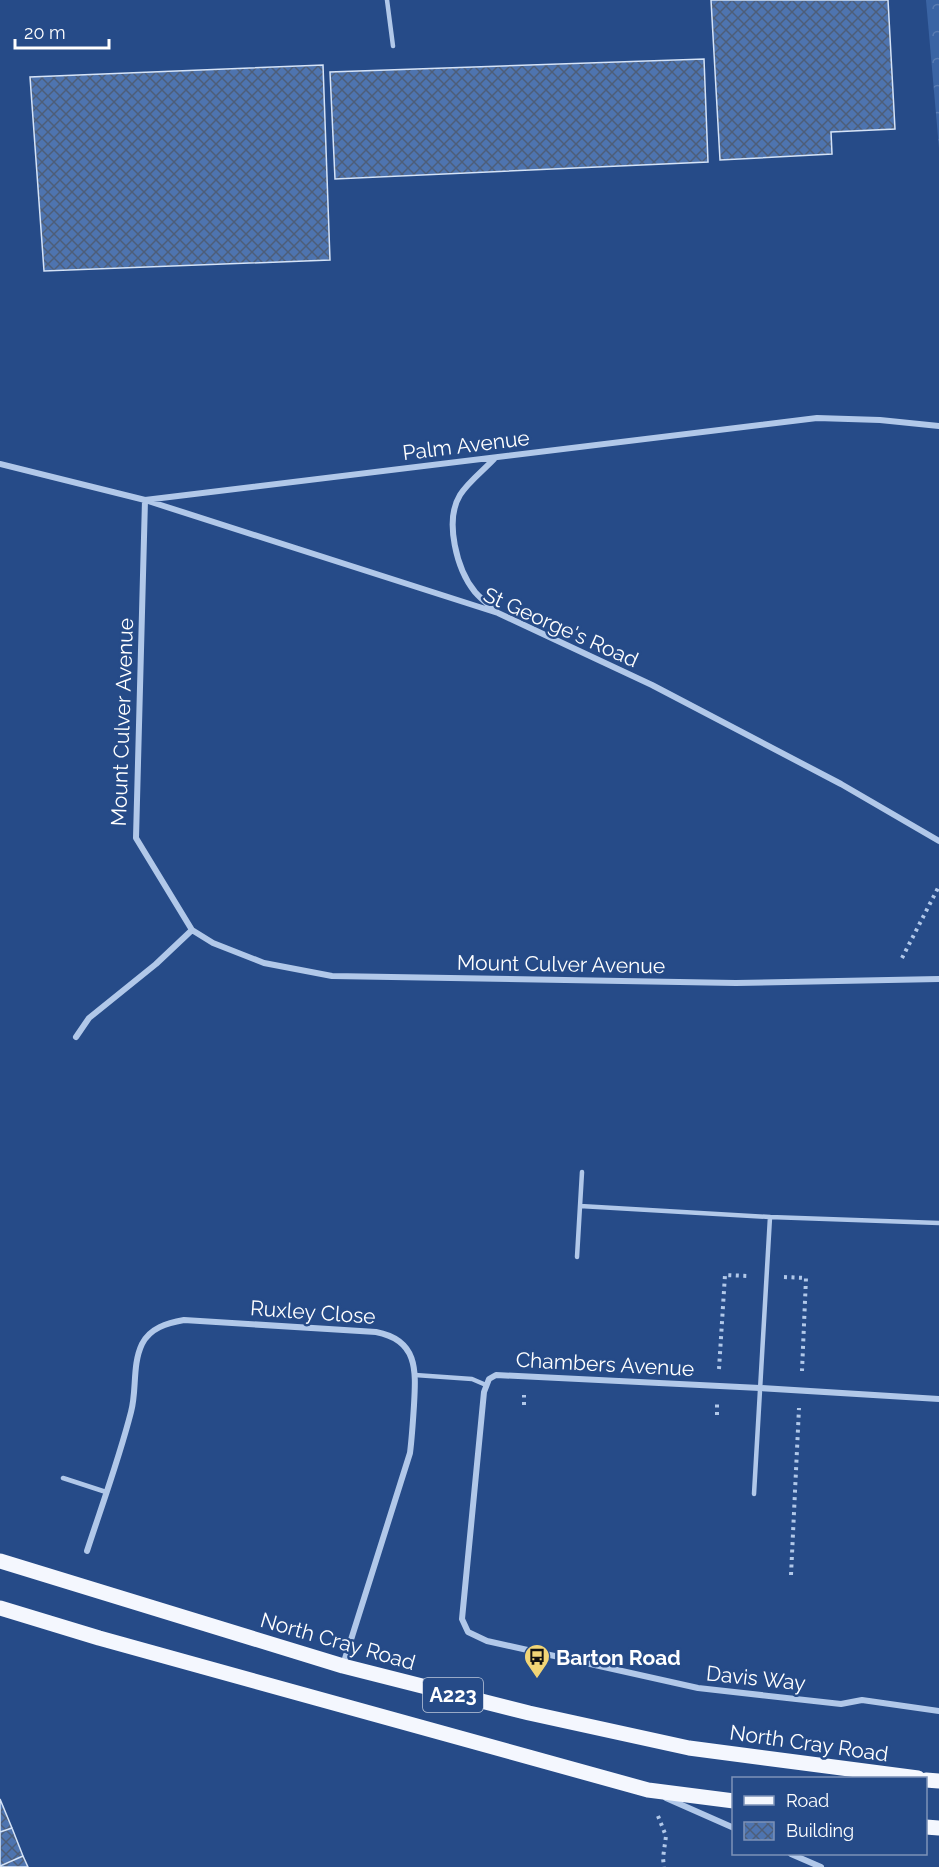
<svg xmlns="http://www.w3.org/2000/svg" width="939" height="1867" viewBox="0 0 939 1867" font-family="Raleway,sans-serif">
	<defs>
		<pattern id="forest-crowns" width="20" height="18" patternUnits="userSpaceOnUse" patternTransform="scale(1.5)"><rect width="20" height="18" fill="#3a64a4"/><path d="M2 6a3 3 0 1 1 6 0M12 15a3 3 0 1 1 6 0" fill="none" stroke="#587bb2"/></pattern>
		<pattern id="building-cross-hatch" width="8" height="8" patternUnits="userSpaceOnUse" patternTransform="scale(1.5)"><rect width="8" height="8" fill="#4e74af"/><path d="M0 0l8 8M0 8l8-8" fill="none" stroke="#4d5e79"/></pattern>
	</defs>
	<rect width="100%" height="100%" fill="#264b88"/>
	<path fill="url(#forest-crowns)" d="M926,0H939V148Z"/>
	<path fill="url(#building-cross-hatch)" stroke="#d5e3f7" stroke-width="1.5" d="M711,0H888L895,129L831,132L832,154L720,160Z
		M704,59L708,162L335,179L330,72Z
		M323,65L330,260L44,271L30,77Z
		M0,1799L12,1828L0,1832Z
		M12,1828L23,1856L0,1866V1832Z
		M23,1856L28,1867H0V1866Z"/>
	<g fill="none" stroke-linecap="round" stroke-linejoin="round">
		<path stroke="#b1c8e9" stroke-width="4" stroke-dasharray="3 4.5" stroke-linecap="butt" d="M902,958L939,886
			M784,1277L806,1278L802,1371
			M719,1369L725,1275L749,1276
			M524,1405V1395
			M717,1415V1403
			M791,1575L799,1408
			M658,1816L666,1836L663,1858L664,1867"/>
		<path stroke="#b1c8e9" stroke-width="4.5" d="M387,0L393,46
			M580,1206L770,1217L939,1223
			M577,1257L582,1172
			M415,1375L472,1379L486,1385
			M63,1478L106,1492
			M754,1494L770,1217"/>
		<path stroke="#b1c8e9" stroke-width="6" d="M495,458C484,470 468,482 460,495C444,521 457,570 475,592C481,599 489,605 496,611
			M0,464L145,500L817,418L880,420L939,426
			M939,841L841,784L652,685L498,613L145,500L136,838L192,930L213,943L264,963L332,976L736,983L939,979
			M76,1037L89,1018L156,964L192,930
			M939,1399L760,1388L496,1375L489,1379L484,1392L462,1619L468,1632L487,1641L698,1688L841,1704L862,1700L939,1711
			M87,1551C102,1505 119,1459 131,1412C137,1390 132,1365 142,1344C150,1328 167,1323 184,1320L376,1332C418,1340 416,1370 414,1405C413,1421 412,1437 410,1453L343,1665
			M666,1798L734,1828
			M791,1854L821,1867"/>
		<path stroke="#f4f7fe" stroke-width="15" d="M0,1561L343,1666L529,1713L689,1748L918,1778
			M0,1608L99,1638L648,1790L734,1801
			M926,1780L939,1781
			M926,1827L939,1828"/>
	</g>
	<defs>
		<symbol id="bus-pin" viewBox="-11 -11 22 30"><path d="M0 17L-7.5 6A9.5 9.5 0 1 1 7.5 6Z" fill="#f2d576" stroke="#264b88"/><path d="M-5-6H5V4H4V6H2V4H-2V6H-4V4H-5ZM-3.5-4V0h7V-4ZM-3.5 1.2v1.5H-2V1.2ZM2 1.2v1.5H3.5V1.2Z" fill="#111"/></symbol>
	</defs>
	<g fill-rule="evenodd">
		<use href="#bus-pin" x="522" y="1642" width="30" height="40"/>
	</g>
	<g text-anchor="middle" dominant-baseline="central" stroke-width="5" stroke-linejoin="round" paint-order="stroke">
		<rect fill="#264b88" stroke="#bec9db" stroke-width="1.5" x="423" y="1678" width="60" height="34" rx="4.5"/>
		<g font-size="20" font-weight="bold" fill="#fff">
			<text x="453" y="1695">A223</text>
		</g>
		<g font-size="21" fill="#fff" stroke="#264b88">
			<text transform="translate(466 445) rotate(-7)">Palm Avenue</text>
			<text transform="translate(561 627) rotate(24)">St George's Road</text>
			<text transform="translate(122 722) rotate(-88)">Mount Culver Avenue</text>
			<text transform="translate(561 964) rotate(1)">Mount Culver Avenue</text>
			<text transform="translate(313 1312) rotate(4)">Ruxley Close</text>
			<text transform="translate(605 1364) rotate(3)">Chambers Avenue</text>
			<text transform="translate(338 1641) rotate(16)">North Cray Road</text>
			<text transform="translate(756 1678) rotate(6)">Davis Way</text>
			<text transform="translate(809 1743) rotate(8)">North Cray Road</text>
		</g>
		<g font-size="21" font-weight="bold" fill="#fff" stroke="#264b88" text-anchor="start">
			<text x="556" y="1657">Barton Road</text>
		</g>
	</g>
	<rect x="732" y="1777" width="195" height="78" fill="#264b88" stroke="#7d93b8" stroke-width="1.5"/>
	<rect x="744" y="1796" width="30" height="9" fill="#f4f7fe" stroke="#7d93b8" stroke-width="1.5"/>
	<text x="786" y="1807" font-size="18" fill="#ffffff">Road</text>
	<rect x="744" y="1822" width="30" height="18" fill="url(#building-cross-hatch)" stroke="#7d93b8" stroke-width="1.5"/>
	<text x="786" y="1837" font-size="18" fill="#ffffff">Building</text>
	<path d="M15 39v9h94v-9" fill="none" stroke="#ffffff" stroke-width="3"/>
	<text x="24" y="39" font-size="18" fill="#ffffff" stroke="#264b88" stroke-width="4.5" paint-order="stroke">20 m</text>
</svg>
